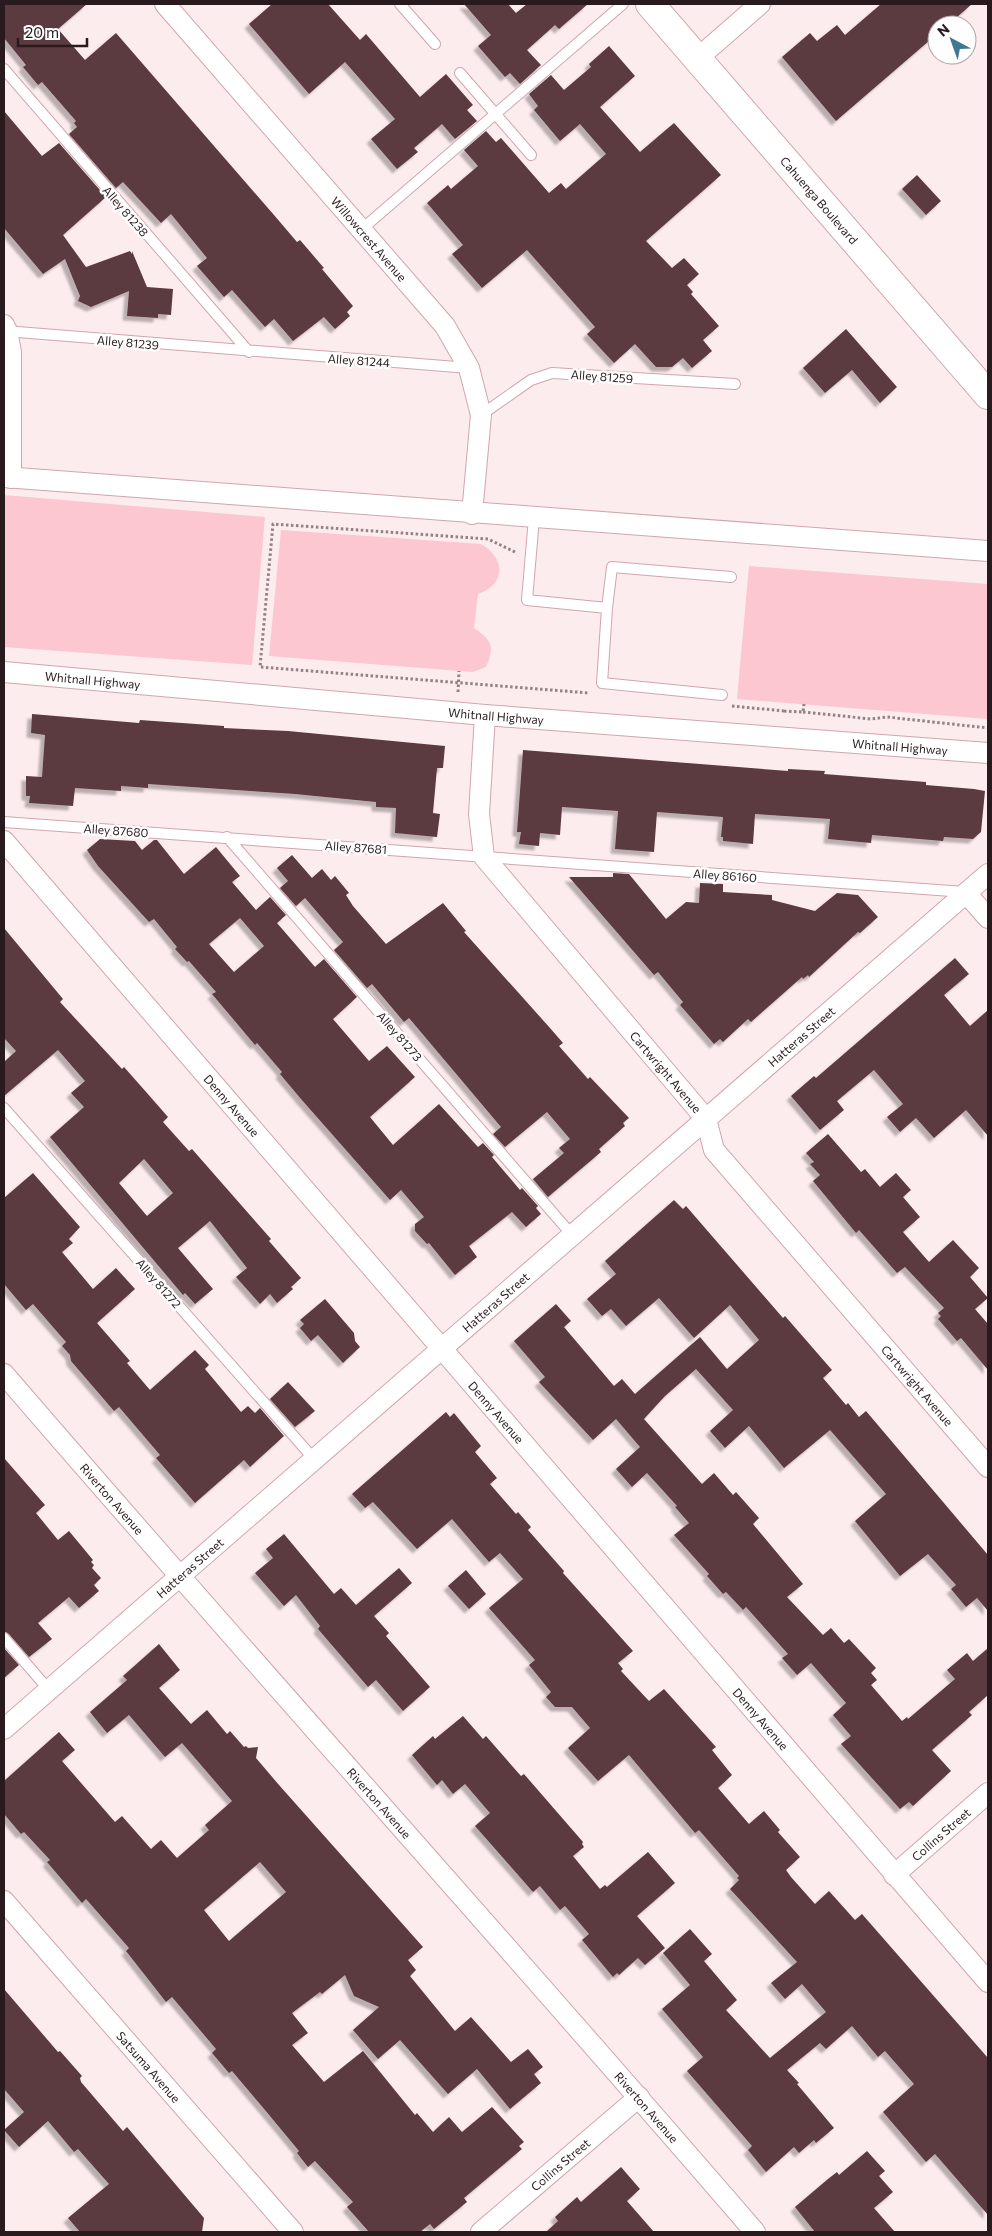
<svg xmlns="http://www.w3.org/2000/svg" width="992" height="2236" viewBox="0 0 992 2236" font-family="Commissioner,sans-serif">
	<defs>
		<filter id="shadow"><feDropShadow dx="-4.5" dy="4.5" stdDeviation="1" flood-color="#0004"/></filter>
	</defs>
	<rect width="100%" height="100%" fill="#fdecee"/>
	<path fill="#fcc7d0" d="M4,495L265,517L252,665L4,647Z
		M281,530L481,544C506,559 506,584 478,594L474,628C492,640 495,647 486,667L473,672L269,656Z
		M749,566L988,584V719L737,699Z"/>
	<path fill="#5b3a40" fill-rule="evenodd" filter="url(#shadow)" d="M4,4H87L58,29L85,60L116,33L274,215L297,242L300,240L324,268L322,269L353,306L347,312L350,316L335,329L324,317L293,341L274,319L265,327L232,290L224,297L197,266L207,258L171,214L161,223L123,182L116,188L69,134L77,127L74,123L76,121L42,82L38,85L23,67L26,65L4,38Z
		M272,4H328L360,40L366,34L420,97L446,74L473,105L467,110L477,121L455,139L442,124L414,148L418,152L397,169L371,139L395,119L345,62L309,94L249,24Z
		M464,4H508L516,13L527,4H588L559,29L555,25L527,50L541,65L520,84L510,73L505,77L478,46L491,35Z
		M881,4H972L948,25H937V34L836,121L782,57L810,33L817,41L837,25L845,35Z
		M609,46L635,76L600,107L640,152L674,123L721,175L646,241L672,268L684,258L699,274L687,285L693,292L691,294L719,326L703,340L712,351L692,368L683,358L672,367H656L635,344L614,363L587,334L595,327L527,250L482,288L452,254L463,245L427,203L448,185L451,189L478,166L464,150L486,131L496,142L501,138L549,193L561,183L566,189L606,154L580,124L560,141L534,110L538,106L529,94L551,75L564,90L591,67L589,64Z
		M4,111L42,156L59,143L106,197L63,235L86,267L130,251L132,254V251L147,287L173,289L171,315L158,314V318L127,316L129,291L91,307L78,301L80,296L65,259L43,274L4,228Z
		M917,175L941,201L926,215L902,189Z
		M846,329L897,387L880,403L852,370L825,393L803,368Z
		M32,714L139,723L140,720L224,726V728L288,731L445,746L443,768H437L433,813L440,814L437,837L395,833L396,808L376,807V802L295,794L148,784V788L121,786V791L75,788L73,806L29,803L30,796H26V776L42,777L45,735L31,733Z
		M523,750L788,771V769L825,771L824,774L926,782V785L974,789L985,791L981,832L973,839L944,837L943,841L872,835L871,843L828,839L830,819L755,814L753,844L723,841V837H721L723,817L657,812L654,852L615,849L618,811L562,807L560,835L540,833L539,846L519,844L521,832H517Z
		M100,839L135,841L142,850L154,840H157L184,874L216,847L240,876L232,882L256,910L270,897L286,915L277,923L315,967L324,959L357,997L333,1019L369,1061L387,1046L415,1077L370,1117L393,1145L439,1104L478,1147L483,1143L494,1155L492,1157L520,1190L522,1188L538,1206L536,1208L541,1214L526,1227L512,1212L469,1246L477,1257L455,1275L429,1243L427,1244L415,1231V1224L424,1217L401,1190L390,1200L301,1099L280,1074L282,1072L257,1043L255,1045L212,994L216,992L189,961L187,962L175,949L177,947L154,919L149,922L98,866L87,850ZM240,918L264,946L234,972L209,944Z
		M292,855L312,878L322,869L331,880L335,876L349,893L346,895L353,906L386,944L443,903L466,931L464,932L550,1028L563,1043L559,1046L588,1079L590,1077L629,1118L623,1123L625,1126L599,1149L601,1152L548,1197L533,1179L564,1153L559,1148L570,1139L547,1112L505,1147L493,1134L501,1127L409,1018L404,1022L372,984L367,988L334,950L343,942L305,898L296,906L280,888L288,881L277,868Z
		M613,873L629,874L666,919L686,902L699,903L700,883L723,884V892L772,895V900L815,911L837,893L858,895L878,917L860,933L858,932L809,977L808,975L803,979L802,977L751,1022L748,1019L723,1042L720,1039L714,1044L680,1005L683,1002L658,972L654,975L569,877H613Z
		M4,928L63,999L60,1002L122,1069L124,1067L147,1093L168,1117L163,1122L189,1151L192,1149L271,1239L269,1241L301,1278L291,1287L293,1289L277,1303L270,1294L260,1304L236,1277L247,1268L210,1221L178,1248L213,1289L195,1304L185,1293L183,1295L50,1137L84,1107L71,1093L85,1081L58,1050L4,1096V1062L16,1051L4,1038ZM144,1159L173,1193L147,1216L119,1183Z
		M955,958L969,974L944,995L970,1026L988,1010V1136L966,1110L934,1138L916,1118L900,1132L887,1117L903,1104L874,1070L837,1101L844,1110L820,1130L791,1096L814,1076L816,1078Z
		M828,1134L861,1172L865,1169L880,1187L896,1173L911,1190L903,1197L920,1217L903,1232L929,1262L953,1240L979,1268L970,1277L988,1298L975,1309L988,1324V1370L961,1338L957,1341L938,1319L941,1316L938,1313L944,1308L905,1267L897,1273L859,1230L856,1233L813,1181L820,1175L810,1164L814,1162L806,1153Z
		M33,1173L80,1227L69,1239L73,1243L62,1252L93,1289L116,1268L135,1289L97,1323L130,1361L127,1363L150,1390L195,1350L209,1365L205,1369L241,1412L248,1406L255,1413L260,1408L284,1436L250,1467L244,1460L195,1503L156,1458L160,1455L119,1407L114,1411L71,1361L70,1355L62,1346L66,1342L33,1304L26,1310L4,1284V1198Z
		M674,1200L683,1209L686,1206L783,1318L785,1316L832,1370L823,1378L846,1405L848,1403L859,1417L866,1411L988,1555V1611L977,1598L966,1607L951,1589L956,1585L928,1554L900,1576L855,1521L886,1494L830,1430L784,1468L749,1426L725,1448L710,1431L733,1410L696,1369L665,1396L644,1419L702,1484L714,1473L733,1495L736,1492L759,1518L753,1524L803,1584L787,1597L823,1635L831,1628L844,1643L849,1639L876,1668L871,1673L877,1680L871,1685L902,1721L907,1717L908,1719L955,1679L947,1670L967,1653L973,1661L988,1648V1695L969,1712L972,1715L932,1750L951,1771L913,1806L909,1802L900,1809L841,1744L851,1736L833,1715L846,1703L811,1663L797,1675L782,1658L788,1654L746,1607L743,1610L726,1592L723,1594L707,1576L709,1574L674,1535L689,1523L675,1507L677,1506L647,1473L632,1487L616,1469L640,1447L616,1419L593,1440L539,1382L545,1377L514,1341L556,1304L571,1321L564,1327L614,1386L622,1379L635,1394L700,1337L727,1369L759,1340L730,1305L694,1338L659,1298L626,1326L611,1309L602,1316L587,1299L616,1274L605,1261Z
		M325,1299L354,1333L355,1341L360,1347L343,1363L318,1335L311,1341L300,1328L304,1324L300,1320Z
		M288,1382L315,1411L295,1427L270,1399Z
		M446,1412L450,1417L454,1413L481,1446L475,1452L497,1478L490,1484L516,1514L518,1512L531,1527L528,1530L564,1571L563,1573L633,1651L618,1663L623,1669L621,1671L649,1701L664,1689L716,1747L712,1750L732,1775L718,1788L749,1824L764,1811L780,1830L778,1832L800,1857L786,1870L791,1877L815,1904L829,1891L855,1920L862,1914L988,2058V2215L935,2154L926,2162L883,2112L914,2084L885,2051L878,2057L852,2026L826,2049L820,2043L787,2070L799,2083L797,2084L834,2128L816,2143L814,2140L799,2153L794,2147L766,2172L748,2150L752,2146L687,2071L703,2057L662,2009L690,1985L663,1953L690,1929L712,1954L704,1961L737,2000L726,2010L770,2058L826,2012L802,1984L785,1999L771,1983L797,1962L730,1889L739,1880L737,1878L739,1876L699,1830L695,1833L629,1755L598,1781L568,1748L590,1728L572,1707H555L546,1697L551,1692L529,1665L535,1660L489,1608L523,1579L500,1553L489,1562L452,1519L417,1549L373,1502L365,1508L352,1494Z
		M4,1458L45,1505L36,1513L58,1540L69,1531L93,1560L91,1562L94,1565L92,1568L101,1578L94,1585L99,1591L79,1608L69,1597L38,1623L52,1639L29,1657L9,1634L4,1631Z
		M284,1534L334,1594L341,1588L356,1605L399,1568L412,1583L374,1616L389,1633L386,1636L430,1687L403,1711L376,1680L368,1687L318,1629L320,1626L296,1595L284,1606L255,1573L273,1558L266,1549Z
		M466,1570L486,1594L469,1609L448,1586Z
		M159,1644L180,1670L159,1688L191,1724L207,1710L227,1734L230,1731L244,1747L246,1746L248,1748L258,1747L256,1758L279,1785L423,1947L408,1960L416,1970L410,1976L455,2031L471,2017L511,2062L528,2049L543,2067L534,2074L541,2083L510,2109L477,2069L448,2094L400,2040L378,2059L353,2030L379,2007L354,1996L345,1975L322,1994L320,1992L292,2013L308,2033L292,2045L324,2082L363,2051L415,2115L417,2113L433,2132L449,2117L462,2132L492,2107L524,2142L519,2146L522,2149L464,2198L467,2202L434,2229L430,2224L420,2232H369L347,2207L353,2202L315,2161L308,2167L297,2153L299,2151L265,2110L232,2071L229,2073L212,2053L216,2049L172,1997L166,2002L126,1951L129,1948L86,1899L82,1903L47,1862L50,1860L24,1832L21,1834L4,1814V1781L59,1732L75,1750L62,1761L115,1822L122,1816L151,1849L161,1840L177,1858L209,1830L205,1825L232,1801L182,1743L165,1757L129,1715L107,1733L90,1712L127,1680L123,1676ZM260,1862L286,1892L229,1941L204,1910Z
		M4,1648L19,1665L4,1678Z
		M463,1716L483,1739L486,1736L521,1776L524,1774L583,1842L582,1844L584,1847L573,1856L600,1889L605,1885L607,1887L648,1852L675,1883L637,1916L665,1948L645,1965L638,1958L619,1975L617,1973L613,1977L582,1940L589,1934L565,1906L560,1910L540,1886L533,1892L475,1826L490,1813L465,1784L453,1794L442,1780L437,1785L412,1755L433,1736L435,1739Z
		M4,1989L58,2052L60,2051L82,2076L80,2078L81,2082L123,2131L127,2127L204,2218L202,2232H80L68,2218L109,2184L78,2149L74,2152L48,2121L19,2147L4,2130L24,2112L4,2089Z
		M867,2151L885,2171L879,2176L893,2192L874,2208L895,2232H815L795,2207L828,2179L837,2172L839,2175Z
		M621,2167L640,2189L627,2201L654,2232H546L558,2221L555,2217L577,2197L581,2202Z"/>
	<g fill="none" stroke-linecap="round" stroke-linejoin="round">
		<defs>
			<path id="lane" d="M400,4L435,44
				M4,69L249,352
				M460,73L531,155
				M362,229L623,4
				M5,331L469,368
				M481,415L531,380L552,373L735,384
				M534,518L527,600L607,608L612,567L731,577
				M607,608L602,683L722,695
				M4,822L965,892
				M227,837L572,1235
				M4,1108L314,1459
				M4,1638L49,1690"/>
			<g id="street">
				<path id="s1" d="M165,4L445,326L469,368L481,415L472,514"/>
				<path d="M698,58L760,4"/>
				<path d="M4,325L7,331L11,352V478"/>
				<path d="M4,477L988,551"/>
				<path id="s2" d="M4,672L485,715L988,753"/>
				<path id="s3" d="M485,715L479,814L484,857L706,1119L714,1150L988,1467"/>
				<path id="s4" d="M4,841L988,1982"/>
				<path d="M966,893L988,918"/>
				<path id="s5" d="M4,1374C252,1662 507,1944 755,2232"/>
				<path id="s6" d="M4,1729L988,874"/>
				<path id="s7" d="M894,1875L988,1793"/>
				<path id="s8" d="M4,1901L293,2232"/>
				<path id="s9" d="M481,2232L639,2097"/>
			</g>
			<g id="secondary">
				<path id="s10" d="M650,4L988,395"/>
			</g>
		</defs>
		<use href="#lane" stroke="#cea7ad" stroke-width="12"/>
		<use href="#street" stroke="#cea7ad" stroke-width="22"/>
		<use href="#secondary" stroke="#cea7ad" stroke-width="30"/>
		<path stroke="#918284" stroke-width="3" stroke-dasharray="2.5 2.5" stroke-linecap="butt" d="M515,552L488,539L273,524L260,667L589,693
			M458,692L459,671
			M732,706L784,711
			M784,711L803,712L804,704
			M803,712L871,719L887,717L988,728"/>
		<use href="#lane" stroke="#fff" stroke-width="10"/>
		<use href="#street" stroke="#fff" stroke-width="20"/>
		<use href="#secondary" stroke="#fff" stroke-width="28"/>
	</g>
	<g text-anchor="middle" dominant-baseline="central" stroke-width="5" stroke-linejoin="round" paint-order="stroke">
		<g font-size="12" fill="#291b1d" stroke="#fefefe">
			<text stroke="none"><textPath href="#s10" startOffset="259">Cahuenga Boulevard</textPath></text>
			<text transform="translate(126 211) rotate(49)">Alley 81238</text>
			<text stroke="none"><textPath href="#s1" startOffset="311">Willowcrest Avenue</textPath></text>
			<text transform="translate(128 342) rotate(5)">Alley 81239</text>
			<text transform="translate(359 360) rotate(4)">Alley 81244</text>
			<text transform="translate(602 376) rotate(4)">Alley 81259</text>
			<text stroke="none"><textPath href="#s2" startOffset="89">Whitnall Highway</textPath></text>
			<text stroke="none"><textPath href="#s2" startOffset="494">Whitnall Highway</textPath></text>
			<text stroke="none"><textPath href="#s2" startOffset="899">Whitnall Highway</textPath></text>
			<text transform="translate(116 830) rotate(4)">Alley 87680</text>
			<text transform="translate(356 847) rotate(4)">Alley 87681</text>
			<text transform="translate(725 875) rotate(4)">Alley 86160</text>
			<text transform="translate(400 1036) rotate(49)">Alley 81273</text>
			<text stroke="none"><textPath href="#s6" startOffset="1056">Hatteras Street</textPath></text>
			<text stroke="none"><textPath href="#s3" startOffset="424">Cartwright Avenue</textPath></text>
			<text stroke="none"><textPath href="#s4" startOffset="349">Denny Avenue</textPath></text>
			<text transform="translate(159 1283) rotate(49)">Alley 81272</text>
			<text stroke="none"><textPath href="#s6" startOffset="651">Hatteras Street</textPath></text>
			<text stroke="none"><textPath href="#s3" startOffset="829">Cartwright Avenue</textPath></text>
			<text stroke="none"><textPath href="#s4" startOffset="754">Denny Avenue</textPath></text>
			<text stroke="none"><textPath href="#s5" startOffset="165">Riverton Avenue</textPath></text>
			<text stroke="none"><textPath href="#s6" startOffset="246">Hatteras Street</textPath></text>
			<text stroke="none"><textPath href="#s4" startOffset="1159">Denny Avenue</textPath></text>
			<text stroke="none"><textPath href="#s5" startOffset="570">Riverton Avenue</textPath></text>
			<text stroke="none"><textPath href="#s7" startOffset="62">Collins Street</textPath></text>
			<text stroke="none"><textPath href="#s8" startOffset="220">Satsuma Avenue</textPath></text>
			<text stroke="none"><textPath href="#s5" startOffset="975">Riverton Avenue</textPath></text>
			<text stroke="none"><textPath href="#s9" startOffset="104">Collins Street</textPath></text>
		</g>
	</g>
	<rect width="992" height="2236" fill="none" stroke="#291b1d" stroke-width="10"/>
	<g transform="translate(952 40) rotate(319)"><circle r="24" fill="#fefefe" stroke="#a9a3a4"/>
	<path d="M0-4L9 19L0 12L-9 19Z" fill="#3e7891"/>
	<text y="-8" font-size="14" font-weight="bold" text-anchor="middle" fill="#291b1d">N</text>
	</g>
	<path d="M18 38v8h69v-8" fill="none" stroke="#291b1d" stroke-width="2.5"/>
	<text x="25" y="38" font-size="15" fill="#291b1d" stroke="#fefefe" stroke-width="4" paint-order="stroke">20 m</text>
</svg>
